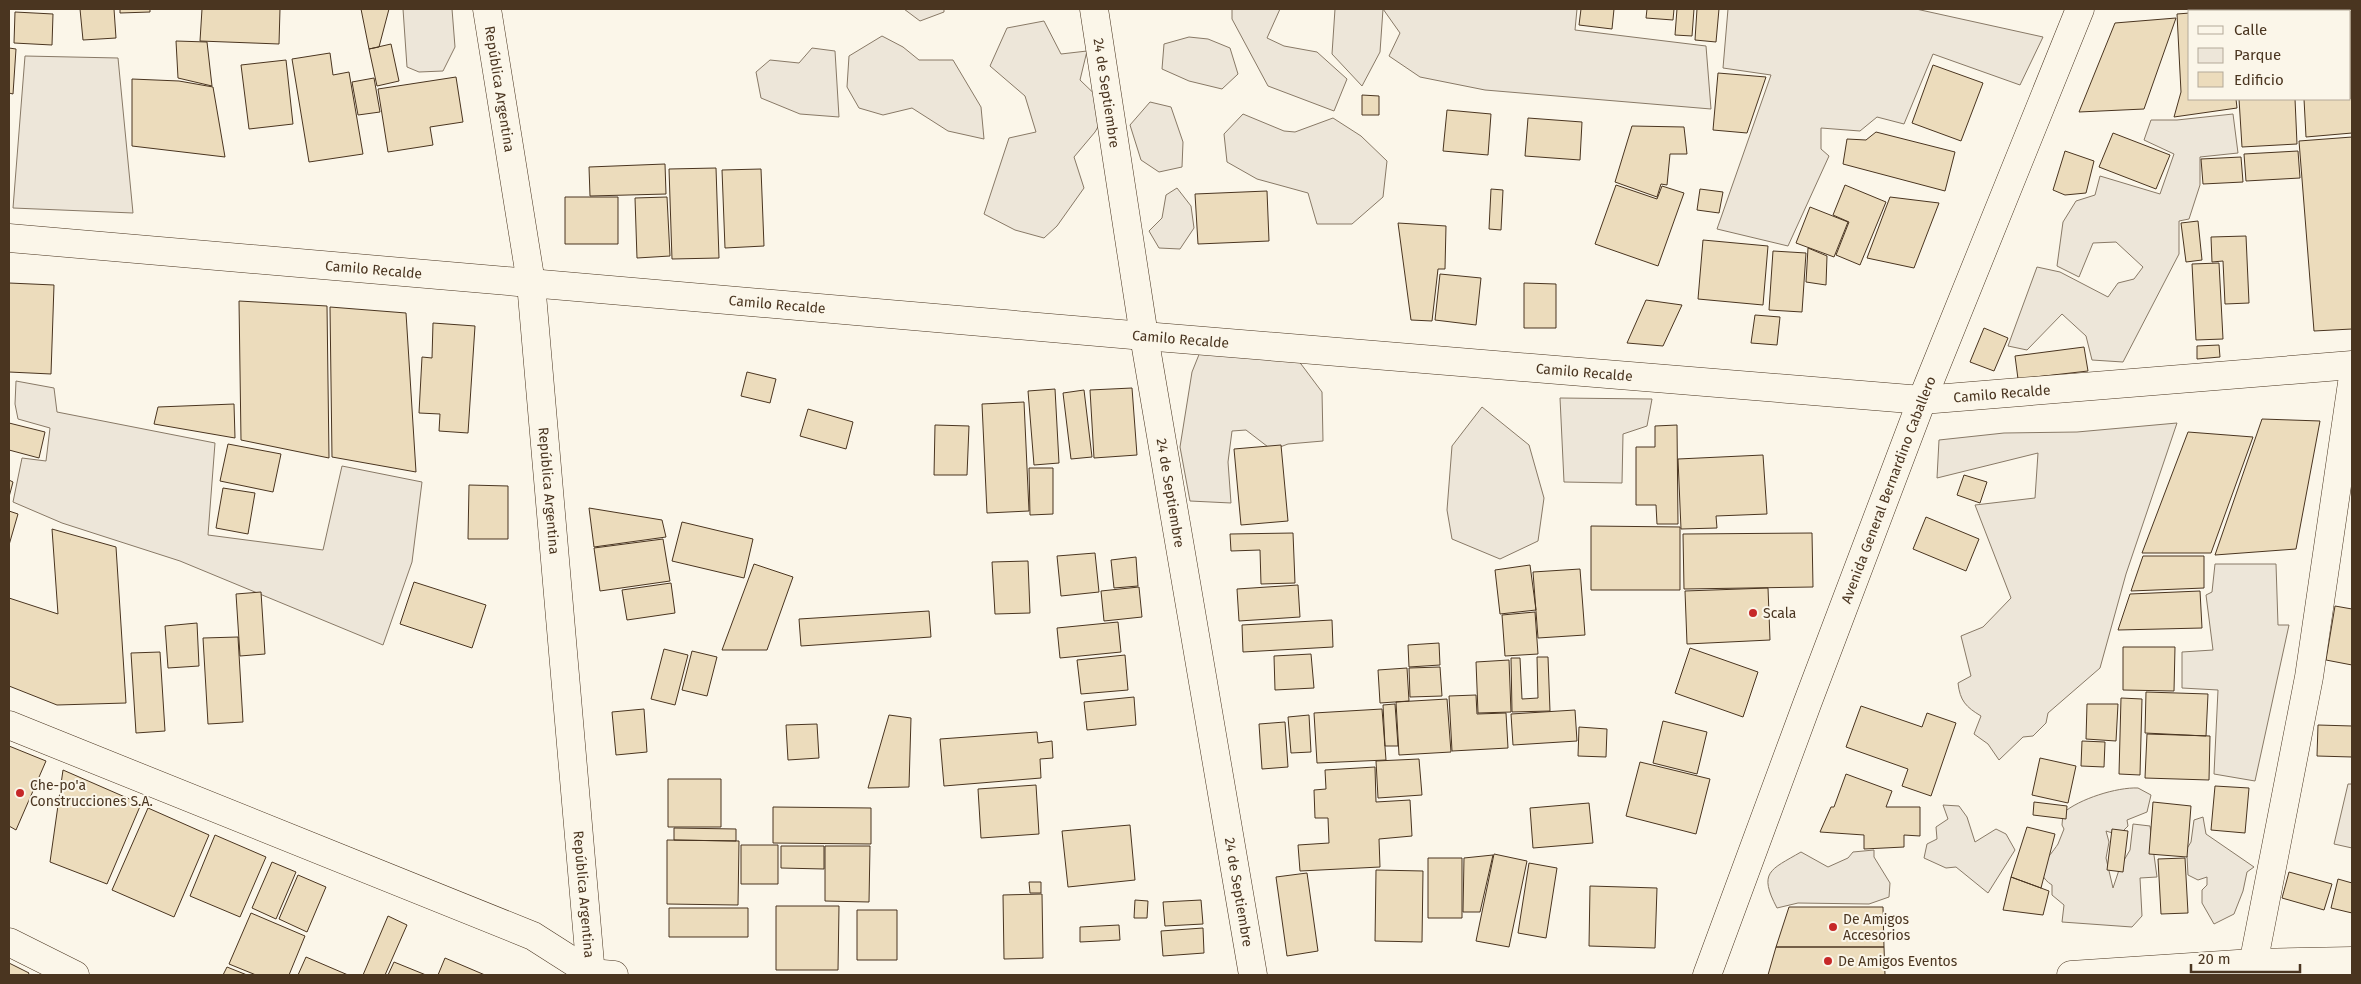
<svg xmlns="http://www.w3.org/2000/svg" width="2361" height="984" viewBox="0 0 2361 984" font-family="'Fira Sans',sans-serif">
	<rect width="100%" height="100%" fill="#fbf6e9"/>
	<path fill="#ede6d9" stroke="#887966" d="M403,9H452L455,47L443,71L419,72L407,67Z
		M904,9H944V12L920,21Z
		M1232,9H1280L1267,38L1284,46L1317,52L1347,79L1334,111L1268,86L1232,19Z
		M1335,9H1577L1575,30L1706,46L1711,109L1485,90L1420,77L1389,56L1400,33L1383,9L1380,52L1362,86L1332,54Z
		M1728,9H1916L2043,37L2020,85L1933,54L1904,124L1877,117L1860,131L1821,128V149L1829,156L1788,246L1717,229L1771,75L1723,68Z
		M1044,21L1061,54L1087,51L1080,80L1109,108L1095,132L1074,157L1084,188L1057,226L1044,238L1015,230L984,214L1009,138L1036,132L1025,96L990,66L1007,28Z
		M882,36L903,47L919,60H953L981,107L984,139L948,131L912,108L883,115L859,108L847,87L849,56Z
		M1189,37L1208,39L1230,48L1238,74L1222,89L1189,81L1162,69L1164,44Z
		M812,48L835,51L839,117L800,114L761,98L756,72L770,60L799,63Z
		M25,56L118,58L133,213L13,208Z
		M1150,102L1171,107L1183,142L1182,167L1159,172L1141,160L1130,125Z
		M1243,114L1284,131L1295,132L1333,118L1361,136L1387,161L1383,197L1352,224H1317L1308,193L1257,179L1227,162L1224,134Z
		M2233,114L2238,153L2200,157V185L2189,219L2179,221V254L2123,362L2092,360L2086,336L2062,314L2027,350L2008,346L2037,267L2060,272L2108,297L2118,283L2134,279L2143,267L2116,242L2093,243L2079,277L2057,266L2063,222L2076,201L2095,195L2100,176L2160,194L2174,154L2144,140L2151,120H2177Z
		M1177,188L1191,206L1194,228L1180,249L1159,248L1149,231L1162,218L1166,195Z
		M1289,348L1322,392L1323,441L1288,444L1272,450L1246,430L1232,431L1228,462L1231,503L1190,501L1180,447L1192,372L1200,352Z
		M16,381L54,388L57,412L215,443L208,535L323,550L342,466L422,482L412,562L383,645L180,561L62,523L13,502L22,458L46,461L50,428L18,419L15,404Z
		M1560,398L1652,399L1647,426L1623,434L1622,483L1564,482Z
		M1482,407L1529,445L1544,498L1538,541L1500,559L1452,539L1447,510L1452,446Z
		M2177,423L2126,574L2100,668L2048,713L2046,723L2033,736L2023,737L1999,760L1988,744L1974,734L1981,716C1966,707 1960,701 1958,683L1971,676L1961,636L1983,627L2011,598L1975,505L2035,498L2038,453L1937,478L1939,440L2004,433L2077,432Z
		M2215,564H2276L2278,625H2289L2255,781L2214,774L2218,690L2182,688V652L2213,650L2206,595L2212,592Z
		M2348,784H2352V848L2334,844Z
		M2138,788L2151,795L2147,812L2127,820L2128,826L2119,835L2106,831L2109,842L2106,858L2113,888L2120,867L2130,850L2133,824L2150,826L2157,877L2140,878L2142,916L2132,927L2062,922L2064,905L2052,895V885C2031,872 2049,858 2058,844C2060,839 2062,834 2064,829L2062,825L2063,813C2079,799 2117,787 2138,788Z
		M1943,805L1959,806L1967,817L1975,842L1996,829L2006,834L2015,850L1988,893L1956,867L1946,868L1924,858L1927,844L1937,839L1936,827L1948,819Z
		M2203,817L2206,834L2254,867L2247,872L2243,891L2234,914L2214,924L2202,903V890L2207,885V877L2198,880L2188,875L2187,856L2183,855L2191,842L2194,820Z
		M1874,850V857L1890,883L1889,897L1869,904L1798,903L1777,908C1758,872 1770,870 1801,852L1828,867L1848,858L1853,852Z"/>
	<path fill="#ecdcbc" stroke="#4a3520" d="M80,9H114L116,38L83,40Z
		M120,9H150V12L120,13Z
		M202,9H280L279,44L200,41Z
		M361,9H389L379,47L369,49Z
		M1581,9H1614L1612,29L1579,25Z
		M1647,9H1674L1673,20L1646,18Z
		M1677,9H1694L1692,36L1675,35Z
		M1697,9H1719L1716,42L1695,40Z
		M2352,9V133L2306,137L2304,99H2350V11H2320Z
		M15,12L53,14L52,45L14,43Z
		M2190,13V99H2236L2237,108L2174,117L2181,92L2177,14Z
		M2176,18L2144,109L2079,112L2115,23Z
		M176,41L207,42L212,86L178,78Z
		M391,44L399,81L377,86L369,49Z
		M9,48L16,49L13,94L9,93Z
		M330,53L333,75L349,72L363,154L309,162L292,59Z
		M286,60L293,124L249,129L241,65Z
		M1933,65L1983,83L1961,141L1912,123Z
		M1718,73L1766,77L1747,133L1713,130Z
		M456,77L463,122L430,127L433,145L388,152L378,89Z
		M374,78L380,112L358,115L352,82Z
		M132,79L179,81L213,87L225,157L132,146Z
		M1362,95L1379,96V115H1362Z
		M2239,99H2295L2297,144L2242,147Z
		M1447,110L1491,114L1488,155L1443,151Z
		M1528,118L1582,122L1580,160L1525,156Z
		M1632,126L1684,127L1687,154H1670L1667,185L1661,184L1657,197L1615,182Z
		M1876,132L1955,152L1945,191L1843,164L1847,139L1866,140Z
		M2113,133L2170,155L2156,189L2099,167Z
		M2352,137V329L2314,331L2299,141Z
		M2065,151L2094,161L2086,193L2065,195L2053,190Z
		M2298,151L2300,178L2246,181L2244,154Z
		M2241,157L2243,182L2203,184L2201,159Z
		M665,164L666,194L590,196L589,167Z
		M716,168L719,258L672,259L669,169Z
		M761,169L764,246L725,248L722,170Z
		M1616,185L1657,199L1662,186L1684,193L1658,266L1595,244Z
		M1845,185L1886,202L1860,265L1836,255L1849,222L1833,215Z
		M1491,189L1503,190L1501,230L1489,229Z
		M1700,189L1723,192L1719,213L1697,210Z
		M1267,191L1269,241L1198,244L1195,194Z
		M565,197H618V244H565Z
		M667,197L670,256L637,258L635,198Z
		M1890,197L1939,203L1914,268L1867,258Z
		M1810,207L1848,222L1834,257L1796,243Z
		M2198,221L2202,260L2186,262L2181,223Z
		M1398,223L1446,226L1445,269H1438L1432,321L1411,320Z
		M2246,236L2249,303L2225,304L2223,261L2212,262L2211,237Z
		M1703,240L1768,246L1763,305L1698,299Z
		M1808,248L1827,256L1826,285L1806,282Z
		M1773,251L1806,253L1802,312L1769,310Z
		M2219,263L2223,339L2196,340L2192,264Z
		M1440,274L1481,278L1476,325L1435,320Z
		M9,283L54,285L51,374L9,372Z
		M1524,283L1556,284V328H1524Z
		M1646,300L1682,305L1663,346L1627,343Z
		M239,301L327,306L329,458L241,440Z
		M330,307L406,313L416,472L332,457Z
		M1755,315L1780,317L1777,345L1751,343Z
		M433,323L475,326L468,433L439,431L440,414L419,413L422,357L432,358Z
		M1984,328L2008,338L1994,371L1970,362Z
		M2219,345L2220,357L2197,359V346Z
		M2084,347L2088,371L2018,379L2015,356Z
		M747,372L776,379L770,403L741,396Z
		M1132,388L1137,455L1094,458L1090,390Z
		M1055,389L1059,463L1034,465L1028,391Z
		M1084,390L1092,457L1071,459L1063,393Z
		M1024,402L1029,511L987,513L982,404Z
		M234,404L235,438L154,424L158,407Z
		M808,409L853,422L846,449L800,436Z
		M2262,419L2320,421L2296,549L2215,555Z
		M9,423L45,432L39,458L9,450Z
		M935,425L969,426L967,475H934Z
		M1677,425L1678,524H1657L1656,505H1636V447H1655V426Z
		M2188,432L2253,437L2211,553H2142Z
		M228,444L281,454L273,492L220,481Z
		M1281,445L1288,521L1241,525L1234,449Z
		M1763,455L1767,514L1716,516L1717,528L1681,529L1678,459Z
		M1029,468H1053V514L1030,515Z
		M1964,475L1987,482L1980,503L1957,495Z
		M9,480L13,482L9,497Z
		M469,485L508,486V539H468Z
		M223,488L255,493L248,534L216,528Z
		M589,508L662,520L666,537L594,547Z
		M9,511L18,514L9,545Z
		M1926,517L1979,539L1966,571L1913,549Z
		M682,522L753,539L744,578L672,561Z
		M1591,526L1680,527V590H1591Z
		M52,529L116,547L126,703L57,705L9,686V598L58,614Z
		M1293,533L1295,583L1261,584L1260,550L1231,551L1230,534Z
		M1812,533L1813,587L1684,589L1683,534Z
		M663,539L670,581L600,591L594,548Z
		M1095,553L1099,592L1061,596L1057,556Z
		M2143,556H2204V588L2131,591Z
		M1136,557L1138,586L1114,588L1111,560Z
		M1028,561L1030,613L995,614L992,562Z
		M754,564L793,577L767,650H722Z
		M1530,565L1536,610L1500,614L1495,570Z
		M1580,569L1585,635L1538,638L1533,572Z
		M414,582L486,605L472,648L400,624Z
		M671,583L675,613L627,620L622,590Z
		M1298,585L1300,617L1239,621L1237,589Z
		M1139,587L1142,617L1104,621L1101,591Z
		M1768,588L1770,640L1687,644L1685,591Z
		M2200,591L2202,628L2118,630L2130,594Z
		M261,592L265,654L240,656L236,594Z
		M2335,606L2352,609V665L2326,660Z
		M929,611L931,637L801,646L799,619Z
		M1535,612L1538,654L1505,656L1502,615Z
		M1332,620L1333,647L1243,652L1242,625Z
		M1118,622L1121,652L1060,658L1057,628Z
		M197,623L199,666L168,668L165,626Z
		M238,637L243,722L208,724L203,638Z
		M1439,643L1440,665L1409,667L1408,645Z
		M2123,647H2175L2174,691L2123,690Z
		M1690,648L1758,672L1743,717L1675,693Z
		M664,649L688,655L675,705L651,699Z
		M692,651L717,657L707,696L682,690Z
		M160,652L165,731L136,733L131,653Z
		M1311,654L1314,688L1275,690L1274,656Z
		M1125,655L1128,690L1081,694L1077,660Z
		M1537,657H1548L1550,711L1512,712L1511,658H1520L1522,699L1538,698Z
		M1509,660L1511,712L1478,713L1476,662Z
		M1440,667L1442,696L1410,697L1409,668Z
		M1407,668L1409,701L1380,703L1378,670Z
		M2146,692L2208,694L2206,736L2145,733Z
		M1476,695L1477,714L1506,713L1508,748L1452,751L1449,696Z
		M1134,697L1136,725L1087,730L1084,702Z
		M2121,698L2142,699L2140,775L2119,774Z
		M1447,699L1451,752L1399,755L1396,702Z
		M1395,704L1398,746H1385L1383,705Z
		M2087,704H2118L2116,741L2086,739Z
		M1861,706L1922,727L1927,713L1956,723L1931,796L1902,786L1908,769L1846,747Z
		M644,709L647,752L616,755L612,712Z
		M1382,709L1386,760L1317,763L1314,713Z
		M1575,710L1577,741L1513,745L1511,714Z
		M889,715L911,718L909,787L868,788Z
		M1309,715L1311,752L1291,753L1288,717Z
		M1663,721L1707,732L1697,774L1653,763Z
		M1285,722L1288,767L1262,769L1259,724Z
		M817,724L819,758L788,760L786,725Z
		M2318,725L2352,726V757L2317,756Z
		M1579,727L1607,729L1606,757L1578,756Z
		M1037,732L1038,743L1052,741L1053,758L1040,759L1041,778L944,786L940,739Z
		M2147,734L2210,736L2209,780L2145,778Z
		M2082,741L2105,742L2104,767L2081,766Z
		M9,746L46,761L16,830L9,826Z
		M2040,758L2076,766L2068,803L2032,795Z
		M1419,759L1422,795L1378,798L1376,761Z
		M1640,762L1710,779L1696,834L1626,816Z
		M1375,767L1376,802L1410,800L1412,836L1379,839L1380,867L1300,871L1298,845L1329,843L1328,818H1315L1314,790L1326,789L1325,770Z
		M63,770L141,804L107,884L50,862Z
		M1846,774L1892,791L1886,807H1920V836L1904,835V847L1864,849V835L1820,832L1831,807H1834Z
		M668,779H721V827H668Z
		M1036,785L1039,834L981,838L978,789Z
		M2215,786L2249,788L2245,833L2211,830Z
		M2034,802L2067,806L2066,819L2033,815Z
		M2153,802L2191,806L2187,857L2149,854Z
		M1589,803L1593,843L1533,848L1530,808Z
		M773,807L871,808V844L773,843Z
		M148,808L209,835L174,917L112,890Z
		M1130,825L1135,880L1068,887L1062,831Z
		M2027,827L2055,834L2041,888L2011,877Z
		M674,828L736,829V841L674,840Z
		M2112,829L2128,831L2123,872L2107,870Z
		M215,835L266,857L240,917L190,896Z
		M667,840L739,841L738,905L667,904Z
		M741,845H778V884H741Z
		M781,846H824V869L781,868Z
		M825,846H870L869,902L825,901Z
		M1494,854L1527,861L1509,947L1476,941Z
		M1493,855L1480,912H1463L1464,858Z
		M1428,858H1462V918H1428Z
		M2185,858L2188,913L2161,914L2158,859Z
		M272,862L296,872L276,919L252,908Z
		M1529,863L1557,868L1546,938L1518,933Z
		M1376,870L1423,871L1422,942L1375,941Z
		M2289,872L2332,884L2324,910L2282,898Z
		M1307,873L1318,951L1287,956L1276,877Z
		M298,875L326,887L307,932L279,919Z
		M2011,877L2049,891L2043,915L2003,910Z
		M2338,879L2352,883V913L2331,908Z
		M1029,882H1041V893H1030Z
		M1590,886L1657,888L1655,948L1589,946Z
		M1042,894L1043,958L1004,959L1003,895Z
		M1135,900L1148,901L1147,918H1134Z
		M1201,900L1203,924L1165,926L1163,902Z
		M776,906H839L838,970H776Z
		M1789,907H1883L1884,947H1776Z
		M669,908H748V937H669Z
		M857,910H897V960H857Z
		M251,913L305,936L289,975H256L229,964Z
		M388,916L407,925L385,975H363Z
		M1119,925L1120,940L1080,942V927Z
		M1203,928L1204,953L1163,956L1161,931Z
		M1776,947H1884L1885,975H1768Z
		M306,957L348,975H298Z
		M445,958L485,975H438Z
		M394,962L426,975H388Z
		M9,963L29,973L28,975H9Z
		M227,967L247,975H223Z"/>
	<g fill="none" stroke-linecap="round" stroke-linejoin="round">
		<defs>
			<g id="minor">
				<path id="s1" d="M487,9L531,283L591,975"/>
				<path id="s2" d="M1094,9L1144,336L1253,975"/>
				<path id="s3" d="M9,238L1144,336L1922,400L2352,365"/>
				<path d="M9,725L533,936L591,973L614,975"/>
				<path d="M9,942L75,975"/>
				<path d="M2071,975L2253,963L2352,961"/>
				<path d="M2251,975L2309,677L2352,383"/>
			</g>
			<g id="secondary">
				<path id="s4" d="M1707,975L1807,704L1922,400L2080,9"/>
			</g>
		</defs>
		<use href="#minor" stroke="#4a3520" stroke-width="29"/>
		<use href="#secondary" stroke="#4a3520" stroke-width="29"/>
		<use href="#minor" stroke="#fbf6e9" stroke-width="28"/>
		<use href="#secondary" stroke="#fbf6e9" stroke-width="28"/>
	</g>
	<g fill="#c62828" stroke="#fbf6e9" stroke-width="2">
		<circle cx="1753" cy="613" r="5"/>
		<circle cx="20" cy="793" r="5"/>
		<circle cx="1833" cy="927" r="5"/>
		<circle cx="1828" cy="961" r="5"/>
	</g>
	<g text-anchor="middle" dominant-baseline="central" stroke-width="4" stroke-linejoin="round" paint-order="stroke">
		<g font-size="14" fill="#4a3520" stroke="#fbf6e9">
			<text stroke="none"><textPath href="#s1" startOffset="81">República Argentina</textPath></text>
			<text stroke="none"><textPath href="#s2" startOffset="85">24 de Septiembre</textPath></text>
			<text stroke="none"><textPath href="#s3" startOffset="366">Camilo Recalde</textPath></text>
			<text stroke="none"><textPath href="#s3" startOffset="771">Camilo Recalde</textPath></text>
			<text stroke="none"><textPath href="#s3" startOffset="1176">Camilo Recalde</textPath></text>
			<text stroke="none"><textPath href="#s3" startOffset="1581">Camilo Recalde</textPath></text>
			<text stroke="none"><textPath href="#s3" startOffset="2000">Camilo Recalde</textPath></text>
			<text stroke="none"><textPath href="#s4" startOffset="518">Avenida General Bernardino Caballero</textPath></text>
			<text stroke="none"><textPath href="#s1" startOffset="486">República Argentina</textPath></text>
			<text stroke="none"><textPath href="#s2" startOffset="490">24 de Septiembre</textPath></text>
			<text stroke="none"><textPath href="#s2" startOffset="895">24 de Septiembre</textPath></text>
			<text stroke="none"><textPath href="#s1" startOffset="891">República Argentina</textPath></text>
		</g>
		<g font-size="14" fill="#4a3520" stroke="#fbf6e9" text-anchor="start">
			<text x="1763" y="613">Scala</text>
			<text x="30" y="785">Che-po'a<tspan x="30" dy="16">Construcciones S.A.</tspan></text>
			<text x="1843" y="919">De Amigos<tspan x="1843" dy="16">Accesorios</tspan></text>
			<text x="1838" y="961">De Amigos Eventos</text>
		</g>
	</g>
	<rect width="2361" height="984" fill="none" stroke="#4a3520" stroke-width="20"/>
	<rect x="2188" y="10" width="162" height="90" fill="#fbf6e9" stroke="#b4a999"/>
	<rect x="2198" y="26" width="25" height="8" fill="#fbf6e9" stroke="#b4a999"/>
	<text x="2234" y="35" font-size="15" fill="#4a3520">Calle</text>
	<rect x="2198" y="48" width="25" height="15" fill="#ede6d9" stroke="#b4a999"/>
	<text x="2234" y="60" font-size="15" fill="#4a3520">Parque</text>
	<rect x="2198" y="72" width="25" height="15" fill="#ecdcbc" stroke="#b4a999"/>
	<text x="2234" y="85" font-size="15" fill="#4a3520">Edificio</text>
	<path d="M2191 964v8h109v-8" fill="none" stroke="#4a3520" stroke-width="2.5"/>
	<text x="2198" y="964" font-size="15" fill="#4a3520" stroke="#fbf6e9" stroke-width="4" paint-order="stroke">20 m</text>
</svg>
